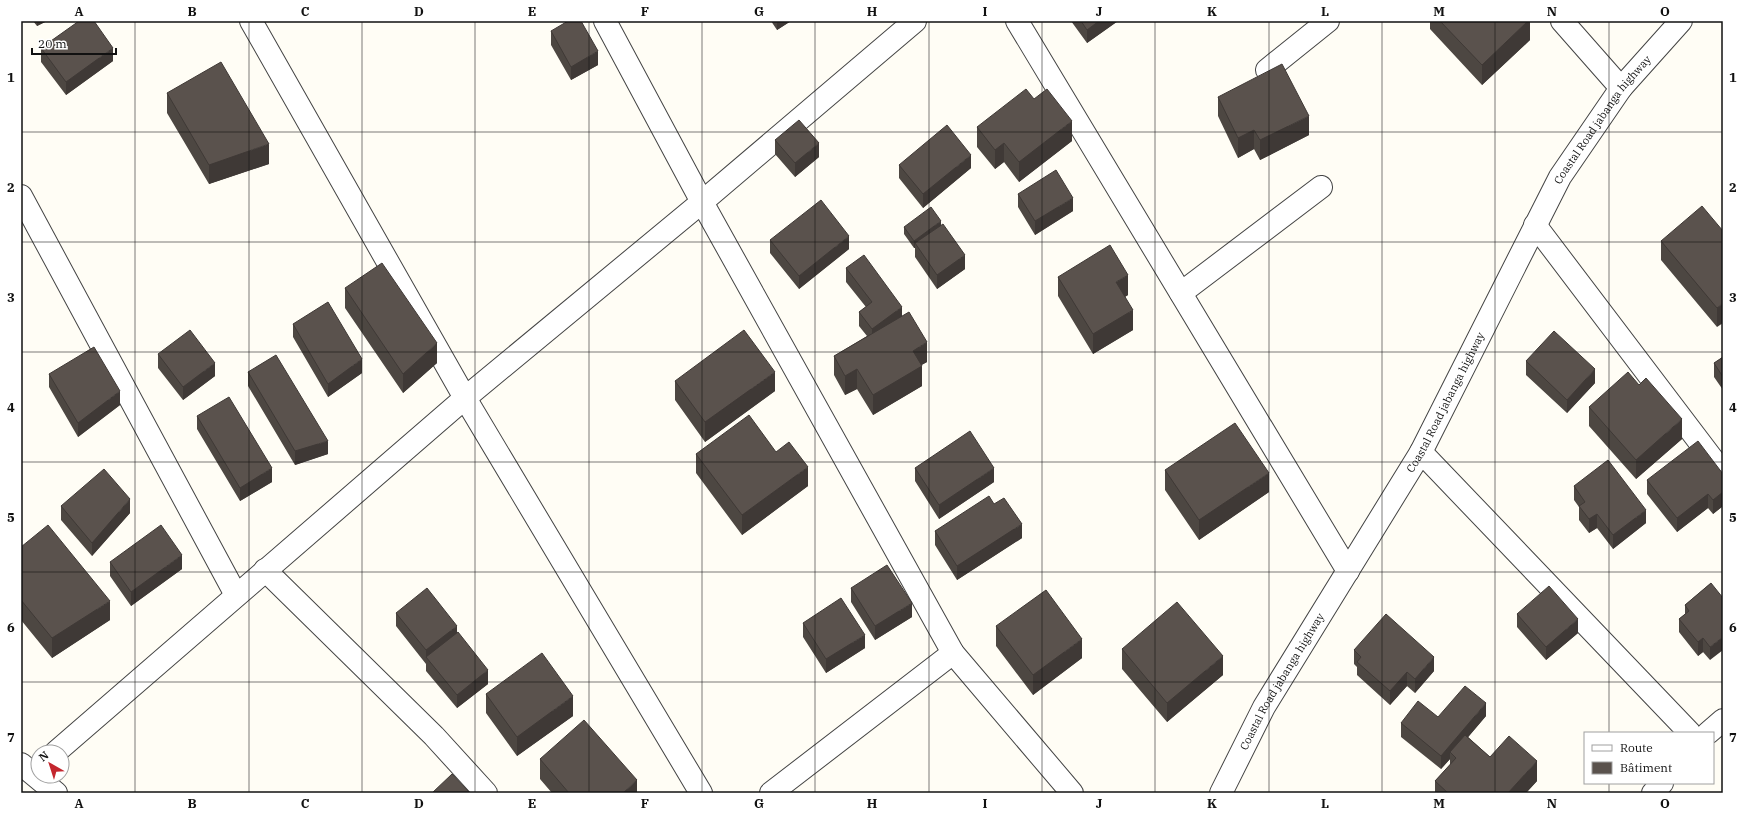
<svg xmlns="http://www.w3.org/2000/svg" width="1744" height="814" viewBox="0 0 1744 814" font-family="'IBM Plex Serif',serif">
	<rect width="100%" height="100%" fill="#fffdf5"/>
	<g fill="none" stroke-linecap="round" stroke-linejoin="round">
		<defs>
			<g id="street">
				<path d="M251,21L465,398L701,793"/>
				<path d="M605,21L702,202L953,653L1072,793"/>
				<path d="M1017,21L1348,571"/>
				<path d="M1562,21L1621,88"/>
				<path d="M1267,70L1328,21"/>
				<path d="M21,196L236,595"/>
				<path d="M1535,225L1723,473"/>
				<path d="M1181,293L1321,187"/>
				<path d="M1421,452L1690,733"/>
				<path d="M265,570L434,736L486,793"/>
				<path d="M1708,733L1723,720"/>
				<path d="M56,752L465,398L702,202L915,21"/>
				<path d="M21,764L56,793"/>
				<path d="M771,793L953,653"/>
				<path id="s1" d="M1221,793L1264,707L1421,452L1560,177L1621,88L1681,21"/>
				<path d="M1653,793L1662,783"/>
			</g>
		</defs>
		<use href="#street" stroke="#444" stroke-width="24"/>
		<use href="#street" stroke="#fff" stroke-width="22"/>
	</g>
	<path fill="#4d4742" d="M33,21H47L37,26Z
		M771,21H791L777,30Z
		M1071,21H1118L1087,43Z
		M1430,21H1530V40L1482,85L1430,29Z
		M551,31L598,65L571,80L551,45Z
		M41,48L113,61L66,95L41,62Z
		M167,93L269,164L209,184L167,113Z
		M1218,97L1309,135L1260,160L1254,149L1238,158L1218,116Z
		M1034,99L1072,141L1019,182L1004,162L995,169L977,147V127Z
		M775,140L819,157L795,177L775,154Z
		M899,165L971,168L923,208L899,178Z
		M1018,194L1073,211L1035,235L1018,207Z
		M941,225L965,269L937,289L915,257V248H914L904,234V227Z
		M1723,231L1717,327L1661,260V241Z
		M770,240L849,249L799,289L770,253Z
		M846,268L902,316L927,362L921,365L922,386L873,415L857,389L845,395L834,375V356L867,336L859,326V312L866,307L846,282Z
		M1058,277L1128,295L1125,297L1133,330L1093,354L1058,296Z
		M345,288L437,363L403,393L345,308Z
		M293,324L362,373L328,397L293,337Z
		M158,354L215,376L183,400L158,368Z
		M1723,357V390L1714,377V363Z
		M1526,361L1595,383L1567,413L1526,375Z
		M248,372L328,454L295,465L248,386Z
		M49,374L120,405L78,437L49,387Z
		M675,381L775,391L705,442L675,400Z
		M1589,407L1682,439L1636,479L1589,426Z
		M197,416L272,482L240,501L197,429Z
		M776,452L808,486L742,535L696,473V454Z
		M915,468L994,482L939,519L915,481Z
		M1165,470L1269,492L1199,540L1165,490Z
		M1723,474V506L1713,514L1708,508L1677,532L1647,494V480Z
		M1574,486L1646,523L1613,549L1597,528L1589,533L1579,520V507L1574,500Z
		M994,504L1022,538L957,580L935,545V531Z
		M61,506L130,513L92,556L61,520Z
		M21,547L110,620L52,658L21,620Z
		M110,562L182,569L131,606L110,576Z
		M1711,583L1710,660L1703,652L1698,656L1679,632V619L1685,614V605Z
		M851,588L912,617L875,640L851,602Z
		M396,613L457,633L488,684L457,708L426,671V664L396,626Z
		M1517,614L1578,633L1546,660L1517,627Z
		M803,623L865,648L826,673L803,637Z
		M996,626L1082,658L1033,695L996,646Z
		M1122,649L1223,675L1167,722L1122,669Z
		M1354,650L1434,671L1415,693L1407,686L1390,705L1357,675V667L1354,664Z
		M486,694L573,716L517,756L486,713Z
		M1486,716L1468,737L1490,757L1537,781L1526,793H1435V781L1450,765V759L1441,769L1401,737V723L1438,717Z
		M540,759L637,793H552L540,779Z"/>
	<path fill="#3f3936" d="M37,21H47L37,26Z
		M777,21H791L777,30Z
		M1099,21H1118L1087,43V30Z
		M1528,21H1530V40L1482,85V65Z
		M113,48V61L66,95V82Z
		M598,51V65L571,80V67Z
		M1309,116V135L1260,160V140Z
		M1072,121V141L1019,182V162Z
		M1254,130V149L1238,158V138Z
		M819,143V157L795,177V163Z
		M1004,143V162L995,169V150Z
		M269,144V164L209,184V165Z
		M971,155V168L923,208V194Z
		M1073,198V211L1035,235V221Z
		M941,221V228L915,243V248H914V241Z
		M849,236V249L799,289V276Z
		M965,255V269L937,289V275Z
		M1128,275V295L1116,302V282Z
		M1723,303V323L1717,327V308Z
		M902,307V320L872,343V329Z
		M1133,310V330L1093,354V334Z
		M927,342V362L913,370V351Z
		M437,343V363L403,393V374Z
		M362,359V373L328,397V384Z
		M215,363V376L183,400V387Z
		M922,366V386L873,415V395Z
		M857,369V389L845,395V376Z
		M1595,369V383L1567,413V400Z
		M775,372V391L705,442V422Z
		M120,391V405L78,437V423Z
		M1682,419V439L1636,479V460Z
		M328,441V454L295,465V451Z
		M808,467V486L742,535V515Z
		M272,468V482L240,501V488Z
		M994,468V482L939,519V505Z
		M1269,473V492L1199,540V520Z
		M1723,492V506L1713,514V500Z
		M1708,494V508L1677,532V518Z
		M130,499V513L92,556V543Z
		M1646,510V523L1613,549V535Z
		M1597,514V528L1589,533V519Z
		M1022,524V538L957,580V566Z
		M182,555V569L131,606V592Z
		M110,601V620L52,658V638Z
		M912,603V617L875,640V626Z
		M1578,619V633L1546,660V647Z
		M457,626V639L426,657V650Z
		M865,635V648L826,673V659Z
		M1723,637V650L1710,660V647Z
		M1703,638V652L1698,656V642Z
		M1082,639V658L1033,695V675Z
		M1223,656V675L1167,722V703Z
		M1434,657V671L1415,693V679Z
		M488,670V684L457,708V695Z
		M1407,672V686L1390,705V691Z
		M573,696V716L517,756V737Z
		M1486,703V716L1453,755L1450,752V759L1441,769V756Z
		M1537,761V781L1526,793H1508Z
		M637,780V793H623Z"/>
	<path fill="#5a524d" stroke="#3f3936" d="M79,21H94L113,48L66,82L41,48Z
		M568,21H581L598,51L571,67L551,31Z
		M1081,21H1099L1087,30Z
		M1440,21H1528L1482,65Z
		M221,62L269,144L209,165L167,93Z
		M1282,64L1309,116L1260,140L1254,130L1238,138L1218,97Z
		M1026,89L1034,99L1047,89L1072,121L1019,162L1004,143L995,150L977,127Z
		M799,120L819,143L795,163L775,140Z
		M947,125L971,155L923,194L899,165Z
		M1056,170L1073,198L1035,221L1018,194Z
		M821,200L849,236L799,276L770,240Z
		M1702,206L1723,231V303L1717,308L1661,241Z
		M931,207L941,221L914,241L904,227Z
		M943,224L965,255L937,275L915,243Z
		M1110,245L1128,275L1116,282L1133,310L1093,334L1058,277Z
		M864,255L902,307L872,329L859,312L872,302L846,268Z
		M382,263L437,343L403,374L345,288Z
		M328,302L362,359L328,384L293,324Z
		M909,312L927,342L913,351L922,366L873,395L857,369L845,376L834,356Z
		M190,330L215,363L183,387L158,354Z
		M744,330L775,372L705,422L675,381Z
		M1554,331L1595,369L1567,400L1526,361Z
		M94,347L120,391L78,423L49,374Z
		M276,355L328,441L295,451L248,372Z
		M1723,357V377L1714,363Z
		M1628,372L1639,385L1646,378L1682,419L1636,460L1589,407Z
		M229,397L272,468L240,488L197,416Z
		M749,415L776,452L789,442L808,467L742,515L696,454Z
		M1235,423L1269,473L1199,520L1165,470Z
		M970,431L994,468L939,505L915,468Z
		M1698,441L1723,474V492L1713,500L1708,494L1677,518L1647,480Z
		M1608,460L1646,510L1613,535L1597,514L1589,519L1579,506L1585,502L1574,486Z
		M104,469L130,499L92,543L61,506Z
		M989,496L994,504L1004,498L1022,524L957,566L935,531Z
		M48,525L110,601L52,638L21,600V547Z
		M161,525L182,555L131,592L110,562Z
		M887,565L912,603L875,626L851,588Z
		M1711,583L1723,598V637L1710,647L1703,638L1698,642L1679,619L1689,611L1685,605Z
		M1549,586L1578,619L1546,647L1517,614Z
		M427,588L457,626L426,650L396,613Z
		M1046,590L1082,639L1033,675L996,626Z
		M841,598L865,635L826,659L803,623Z
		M1177,602L1223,656L1167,703L1122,649Z
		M1386,614L1434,657L1415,679L1407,672L1390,691L1357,662L1361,657L1354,650Z
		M458,632L488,670L457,695L426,657Z
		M542,653L573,696L517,737L486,694Z
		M1465,686L1486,703L1441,756L1401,723L1418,701L1438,717Z
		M584,720L637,780L623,793H569L540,759Z
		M1465,735L1490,757L1509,736L1537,761L1508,793H1448L1435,781L1456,758L1450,752Z
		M452,774L470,793H432Z"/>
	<path fill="none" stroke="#111" stroke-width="1" stroke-opacity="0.55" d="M135,21V793M249,21V793M362,21V793M475,21V793M589,21V793M702,21V793M815,21V793M929,21V793M1042,21V793M1155,21V793M1269,21V793M1382,21V793M1495,21V793M1609,21V733M21,132H1723M21,242H1723M21,352H1723M21,462H1723M21,572H1723M21,682H1723M1609,783V793"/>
	<g text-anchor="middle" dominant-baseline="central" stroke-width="4" stroke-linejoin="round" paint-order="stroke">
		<g font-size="11" fill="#111" stroke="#fff">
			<text stroke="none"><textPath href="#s1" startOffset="775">Coastal Road jabanga highway</textPath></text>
			<text stroke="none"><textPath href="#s1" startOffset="451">Coastal Road jabanga highway</textPath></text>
			<text stroke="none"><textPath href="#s1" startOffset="127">Coastal Road jabanga highway</textPath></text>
		</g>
	</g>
	<rect width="1744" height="814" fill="none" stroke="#ffffff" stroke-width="44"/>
	<rect x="1584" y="732" width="130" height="52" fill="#ffffff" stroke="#a0a0a0"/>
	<rect x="1592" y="745" width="20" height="6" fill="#ffffff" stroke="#a0a0a0"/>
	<text x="1620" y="752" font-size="12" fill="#111111">Route</text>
	<rect x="1592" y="762" width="20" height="12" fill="#5a524d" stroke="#a0a0a0"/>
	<text x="1620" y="772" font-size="12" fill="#111111">Bâtiment</text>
	<g transform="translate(50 764) rotate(321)"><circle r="19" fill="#ffffff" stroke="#a0a0a0"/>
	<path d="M0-3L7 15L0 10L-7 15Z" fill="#c4262e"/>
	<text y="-6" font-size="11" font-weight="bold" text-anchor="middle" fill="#111111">N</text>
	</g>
	<path d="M32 48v6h84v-6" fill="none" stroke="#111111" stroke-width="2"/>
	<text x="38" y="48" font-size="12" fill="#111111" stroke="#ffffff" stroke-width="3" paint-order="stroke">20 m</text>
	<rect x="22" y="22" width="1700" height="770" fill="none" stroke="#111" stroke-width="1.5"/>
	<g font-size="13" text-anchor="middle" font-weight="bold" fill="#111">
		<text x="79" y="16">A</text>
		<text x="192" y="16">B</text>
		<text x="305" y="16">C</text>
		<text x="419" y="16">D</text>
		<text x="532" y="16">E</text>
		<text x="645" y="16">F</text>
		<text x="759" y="16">G</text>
		<text x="872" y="16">H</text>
		<text x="985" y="16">I</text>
		<text x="1099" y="16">J</text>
		<text x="1212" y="16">K</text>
		<text x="1325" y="16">L</text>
		<text x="1439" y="16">M</text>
		<text x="1552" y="16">N</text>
		<text x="1665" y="16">O</text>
		<text x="11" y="82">1</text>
		<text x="1733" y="82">1</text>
		<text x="11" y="192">2</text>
		<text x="1733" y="192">2</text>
		<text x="11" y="302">3</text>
		<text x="1733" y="302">3</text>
		<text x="11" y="412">4</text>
		<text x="1733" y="412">4</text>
		<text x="11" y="522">5</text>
		<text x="1733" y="522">5</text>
		<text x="11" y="632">6</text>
		<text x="1733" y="632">6</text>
		<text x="11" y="742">7</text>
		<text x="1733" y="742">7</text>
		<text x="79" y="808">A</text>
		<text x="192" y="808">B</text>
		<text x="305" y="808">C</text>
		<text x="419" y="808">D</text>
		<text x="532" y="808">E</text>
		<text x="645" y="808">F</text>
		<text x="759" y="808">G</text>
		<text x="872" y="808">H</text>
		<text x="985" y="808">I</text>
		<text x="1099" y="808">J</text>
		<text x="1212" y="808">K</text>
		<text x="1325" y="808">L</text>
		<text x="1439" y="808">M</text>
		<text x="1552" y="808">N</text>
		<text x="1665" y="808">O</text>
	</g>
</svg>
